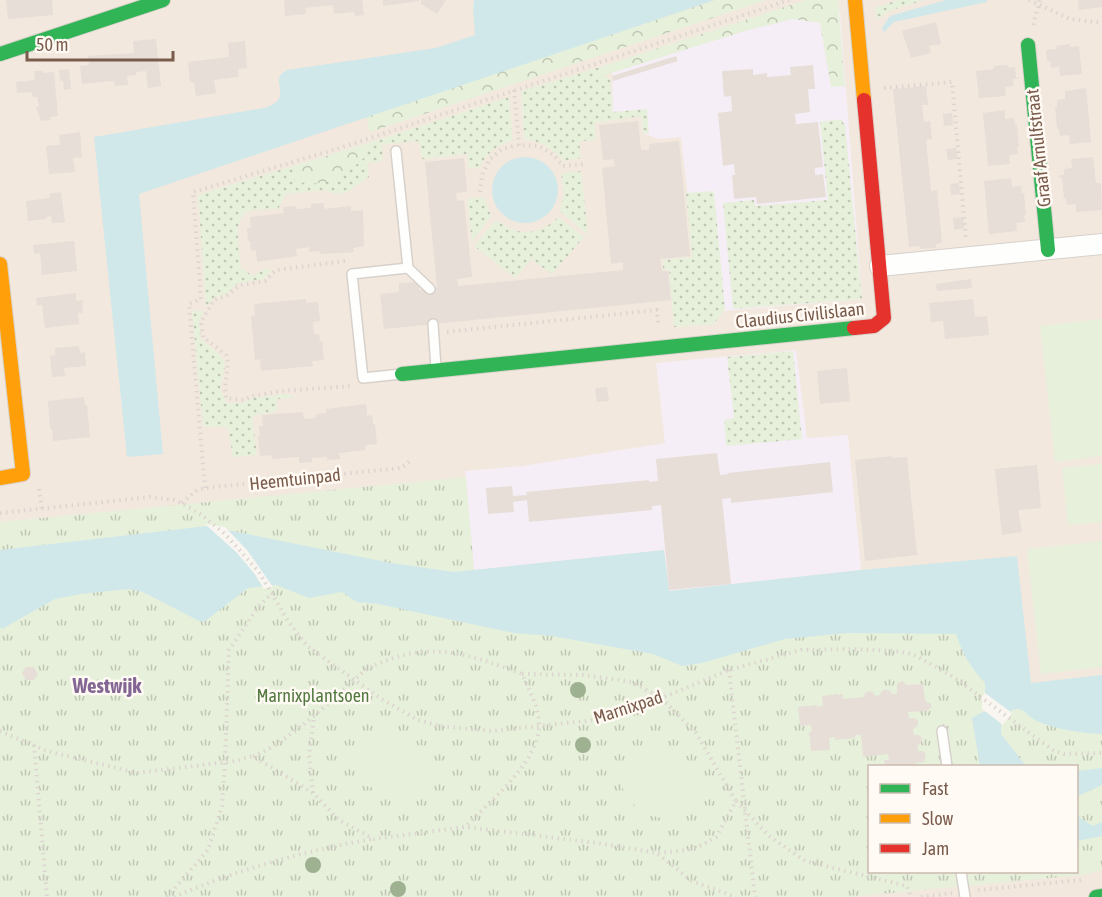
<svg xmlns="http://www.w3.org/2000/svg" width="1102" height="897" viewBox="0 0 1102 897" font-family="'Asap Condensed',sans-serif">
	<defs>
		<pattern id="grass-dots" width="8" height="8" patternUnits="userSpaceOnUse" patternTransform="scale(1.5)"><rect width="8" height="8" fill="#e7f0db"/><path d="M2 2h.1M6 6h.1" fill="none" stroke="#c0c6b4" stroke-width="1.8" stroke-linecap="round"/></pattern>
		<pattern id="forest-crowns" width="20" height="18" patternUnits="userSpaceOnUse" patternTransform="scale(1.5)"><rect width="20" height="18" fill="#e7f0db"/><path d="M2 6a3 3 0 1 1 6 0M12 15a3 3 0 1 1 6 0" fill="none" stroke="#c0c6b4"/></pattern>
		<pattern id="park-tufts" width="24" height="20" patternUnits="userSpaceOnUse" patternTransform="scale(1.5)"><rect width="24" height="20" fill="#e7f0db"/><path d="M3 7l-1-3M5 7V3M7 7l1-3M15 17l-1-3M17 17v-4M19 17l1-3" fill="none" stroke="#c0c6b4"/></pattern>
	</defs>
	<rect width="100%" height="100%" fill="#f9f5f0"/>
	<path fill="#f2e8de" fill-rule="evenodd" d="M0,0H1102V897H0ZM870,766H1076V872H870Z"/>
	<path fill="#f6eef6" d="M817,0L840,12L862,299L701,313L681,137L658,139L643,133L641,116L613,112L612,67Z
		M796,350L807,438L848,435L861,570L669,591L664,550L474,570L465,471L522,466L665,443L656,363Z"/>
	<path fill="url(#grass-dots)" d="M898,0H924L889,11L877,20L875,8Z
		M600,67L602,76H607L610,80L613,112L647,109L649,133H643L641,116L595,123L596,140L579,141L581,158L564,161C552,148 542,142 524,139L521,91Z
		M509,97L513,140C496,146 489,151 480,167L469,169L467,154L422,159L419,141L382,145L383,161L367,163L369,177L347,192L337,194L323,190L286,194L278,209C269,209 258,209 249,211C231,216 240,254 241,268L253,276L265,268L271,270L264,279L238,283L226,294L213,298L206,308L198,195L293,166V179L366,156L365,144Z
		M841,119L845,126L862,299L733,309L723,203L754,200L755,206L828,200L820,122Z
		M581,171L588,235L560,211L564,192L561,173Z
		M714,191L725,309L714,324L674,327L669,269H663V260L692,257L686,193Z
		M484,197L491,216L472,242L467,199Z
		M558,217L584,237L552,274L531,259L515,278L474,246L496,220C517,236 539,237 558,217Z
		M192,311H204L199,322L201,339L222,357L225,366L220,389L227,403H243L252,398L285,394L298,397L277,399V411L252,416L257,455L233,457L228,427H203Z
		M793,351L802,439L726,446L724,420L734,418L727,357Z"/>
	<path fill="url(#forest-crowns)" d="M715,0H766L370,132L366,116Z
		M806,0H838L845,86L831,87L820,23L793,19L745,31L602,76L600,67Z
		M365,144L366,156C357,164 349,172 339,178C329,184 303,186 293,179V166Z"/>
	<path fill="url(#park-tufts)" fill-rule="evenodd" d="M466,477L474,570L514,633L979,617L1040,699L1102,690V870L1082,875L848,897H0V522ZM870,766H1076V872H870Z"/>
	<path fill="#e7f0db" d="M1102,319V456L1055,462L1040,326Z
		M1102,464V522L1068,525L1062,468Z
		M1102,541V667L1041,674L1027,549Z
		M364,733L435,749L424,799L353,783Z
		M643,749C670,753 685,753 696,780C717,834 621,832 619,770L631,756Z"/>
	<path fill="#d0e8ea" d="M474,0H715L139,194L163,454L127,457L94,137L264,108C297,98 266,80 287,70L436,48L475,35L473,8Z
		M946,0H987V2L894,22L884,32L882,28L890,16Z
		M492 190a33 33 0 1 1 66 0a33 33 0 1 1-66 0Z
		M207,526L391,563L454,572L664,550L669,591L861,570L1017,556L1031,683L1102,675V734C1081,733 1052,729 1033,719C1028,716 1025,710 1018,709C1011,708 1005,717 1001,722V734L1026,766H980L972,718L985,711V683C971,668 962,653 956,634L847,633L785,639L702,663L682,666L653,654L552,636L514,633L378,604L357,602L342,592L309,598L276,585L248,588L204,622L199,621L143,592L128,589L81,594L55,599L2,629L0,627V550Z
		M1102,768V785L1078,796L1077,800V771Z
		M1076,811L1080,818L1093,826L1102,822V836L1077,841Z"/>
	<path fill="#f9f5f0" d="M205,524L225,527L247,550L273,587L264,589L254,573L236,552Z
		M985,693L1012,713L1003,725L982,709V696Z"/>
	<path fill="#e6ded7" d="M6,0H52L53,15L8,19Z
		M284,0H362L364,15L355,16L354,12L334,14L333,5L305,8L306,14L285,16Z
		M383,0H419V1L383,6Z
		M421,0H446L437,14L421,4Z
		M1078,0H1102V7L1079,10Z
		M936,22L941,44L929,46L931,53L911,58L902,31Z
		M156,39L161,86L148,88L146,71L136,72V75L127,76L128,85L115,86L114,81L82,84L80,66L89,65L88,56L134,53L133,41Z
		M245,41L247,68L238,69L239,77L214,80L216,93L196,96L194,82H190L188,62L229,57L228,43Z
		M1070,44V47L1079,46L1082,74L1060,76L1059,67L1051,68L1050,61H1047L1046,50L1057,49L1056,46Z
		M676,56L678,61L613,81L612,76Z
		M813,65L815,89H808L810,112L795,114L796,124L818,122L823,167L815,168V175L823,174L826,197L757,204L756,197L734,199L732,175H735L734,164L723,166L718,113L732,111L731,96L724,97L722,71L753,69V75L767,73V77L791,75L790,67Z
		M1008,65V68L1015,67L1016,77L1021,78L1013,79L1014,86L1005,87L1006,96L979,98L976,71L994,69V66Z
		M69,69L71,89L64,90L63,81H60L59,70Z
		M34,71H42L43,73L54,72L58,116L50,117L51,120L41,121L36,107H39L37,97H33L31,92L17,93L16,82L35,80Z
		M926,86L928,105H922L924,122L930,121L932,139L926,140L931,191L937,190L942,243L936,244V248L921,249L920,246L909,247L893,89Z
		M1086,88L1091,142L1070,144L1069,135L1060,136L1059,129H1057L1055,107H1057V100L1065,99V91Z
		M1005,110V119L1014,118L1015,125H1017L1019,147H1017L1018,154L1009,155L1010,164L988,166L983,113Z
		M952,113L953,125L944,126L943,114Z
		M638,121L641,150H649V144L679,141L690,256L660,259L662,271H668L671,300L384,329L380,294L399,292V283L419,282V290L437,288L425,162L464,158L467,192L456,193L457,201L464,200L472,277L457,279L458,286L623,270V262L611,264L602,168L615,166L614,159L603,160L599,125Z
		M80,132L82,157L73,158L75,172L49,174L46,146L60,145L59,135Z
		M956,148L957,159L948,160L946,149Z
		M1093,157L1096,183H1101L1102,210L1076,212V204L1067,205L1066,198H1064L1062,178L1057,176L1064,175V169L1072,168L1071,159Z
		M1011,178L1012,187L1021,186L1022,193H1024L1026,215H1024L1025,222L1016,223L1017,231L989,234L984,181Z
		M959,183L960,194L951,195L950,184Z
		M61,192L65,222L52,223L51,216L46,217V219L28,221L26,201L50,198L49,194Z
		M324,203V209L351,206V211L363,210L364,246L353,248L354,252L342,253L320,254V251L309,252V247L296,249L297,256L257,262L256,250L251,251L250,241H248L247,228H251L250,217L284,213L283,207L296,206V209L311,208V204Z
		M963,217L964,228L954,230L953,218Z
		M74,241L77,271L42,275L40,253L34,254L33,245Z
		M971,279L972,288L937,291L936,284Z
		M76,293V301L83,300L82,313H78L79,324L45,328L42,305L37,306L36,298Z
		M306,299V303L318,302L320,321L313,322L314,334H319L320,341H322L324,360L312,361L313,366L261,371L260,359L255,360L251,316H255L254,304Z
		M973,299L975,317L987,316L989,335L945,339L943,321L931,322L929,303Z
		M79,346L80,353L85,352L86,366L64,368L65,376L52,377L50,356L55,355V348Z
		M847,368L850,401L820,404L817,371Z
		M607,387L609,401L597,402L595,388Z
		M84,397L85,406L87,405L90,437L53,441L52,429H50L48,401Z
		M366,404L367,416L372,415L373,424H375L377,444L365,445L366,450L339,453L340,459L327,460V457L312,458V462L299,463V457L272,459L271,455L260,456L258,436H260L259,426H263L262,415L303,412L304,419L316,418V414L326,413V409Z
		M717,453L720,475L729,474L728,473L830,462L833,492L731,503V498L722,499L731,584L669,590L661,505L652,506V510L529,522L527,500L513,502L514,512L488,514L486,488L512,486L513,496L527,495L526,492L649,480V482L658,481L656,459Z
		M892,456V458L907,457L917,555L865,561L855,460Z
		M1037,465L1041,508L1018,510L1022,532L1002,535L995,469Z
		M26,667H34L38,674L34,680H26L22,673Z
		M902,681L907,685L923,684L925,701L931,704V707L927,711L908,712L909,718H915L918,721V725L913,729L914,735H919L922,738L921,743L918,745V751H923L926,754L924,762L915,763L916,766H885L884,760H889L888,754L863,757L861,735H855V738L835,740V737L829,738L830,750L811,751L809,732L812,731L811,725L800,726L798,707L817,705V707L823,706L822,696L843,694V699L864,697L865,693L869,691L873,692L875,696L880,695L881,692L885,689L890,691L892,694H897V684Z"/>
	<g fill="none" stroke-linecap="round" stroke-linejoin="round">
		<defs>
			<path id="lane" d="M396,151L408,268L430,289
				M433,324L436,368
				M401,374L363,378L352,274L408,268
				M942,731L947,766
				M961,872L965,897"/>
			<path id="street" d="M880,266L1102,244"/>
			<path id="fast" d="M1028,45L1048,250
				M0,54L163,0
				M402,374L854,328
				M1096,897L1102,896"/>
			<path id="slow" d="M855,0L864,100
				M0,264L23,474L0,478"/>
			<path id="jam" d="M854,328L874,326L884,318L864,100"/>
		</defs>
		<use href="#lane" stroke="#d7d1cb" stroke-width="12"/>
		<use href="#street" stroke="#d7d1cb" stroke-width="22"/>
		<use href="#fast" stroke="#d9d2cb" stroke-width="16"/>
		<use href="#slow" stroke="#d9d2cb" stroke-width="16"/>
		<use href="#jam" stroke="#d9d2cb" stroke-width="16"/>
		<path stroke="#dcd5d0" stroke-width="4" stroke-dasharray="1.5 4.5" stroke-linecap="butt" d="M1029,0L1070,19L1102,23
			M1033,25L1040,0
			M884,88L952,82L966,239
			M514,90L519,145
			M480,192L482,175L490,159L502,149L519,145L539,146L554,155L563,166L585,164
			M345,261L276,270L265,281L240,285L226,296L214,300L201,322L203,337L226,355L228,363L225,388L226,398L244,400L253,396L282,391L353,386
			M447,332L657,310L658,326
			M205,488L189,304L201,299L193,192L343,147L789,0
			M39,489L42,509
			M182,503L197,490L205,488L401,468L410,461
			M0,513L150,497L174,500L182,503L203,516L225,534L259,572L288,621L307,646L380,698L418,720L439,726L493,731L603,719L640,707L729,670L801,650L851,649L896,651L913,654L955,678L1054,751L1064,754L1102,753
			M375,665C430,640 468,654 522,674C529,690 540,709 539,727C537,764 489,802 465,827
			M729,670L755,897
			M522,674L584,675L632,682L661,698L696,733L736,801
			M0,731L47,751L137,773L235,761L253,756L313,793L339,820L374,839L465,827L597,843L657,853L687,850L702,845L716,837L736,801L769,836L805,861L907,886L911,897
			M34,745L47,897
			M253,756C277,749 320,711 339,694
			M313,793L309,755L314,717
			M658,854L692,881L736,897
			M978,890L1081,880
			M167,897L208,850L222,806L225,762L229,650L258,607L272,593
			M174,897C237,870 306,850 374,839
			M921,897L952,893"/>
		<use href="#lane" stroke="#fefefd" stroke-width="9"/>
		<use href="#street" stroke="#fefefd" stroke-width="20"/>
		<use href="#fast" stroke="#30b455" stroke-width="14"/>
		<use href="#slow" stroke="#ff9f0a" stroke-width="14"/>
		<use href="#jam" stroke="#e5322d" stroke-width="14"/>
		<path stroke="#dcd5d0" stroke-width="4" stroke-dasharray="1.5 4.5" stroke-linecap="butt" d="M339,694L364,671L375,665"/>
	</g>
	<g fill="#9eb190">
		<circle cx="578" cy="690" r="8"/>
		<circle cx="583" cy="745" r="8"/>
		<circle cx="313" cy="865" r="8"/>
		<circle cx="398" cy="889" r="8"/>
	</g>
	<g text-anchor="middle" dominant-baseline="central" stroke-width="5" stroke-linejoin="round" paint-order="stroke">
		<g font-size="18" fill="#7a5c4d" stroke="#fffaf3">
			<text transform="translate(1038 148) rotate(-96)">Graaf Arnulfstraat</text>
			<text transform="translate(800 315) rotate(-6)">Claudius Civilislaan</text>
			<text transform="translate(295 479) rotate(-6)">Heemtuinpad</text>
			<text transform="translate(628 707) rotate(-18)">Marnixpad</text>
		</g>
		<g font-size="18" fill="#537a41" stroke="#fffaf3">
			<text x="313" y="695">Marnixplantsoen</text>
		</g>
		<g font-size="21" font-weight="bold" fill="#846695" stroke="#fffaf3">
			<text x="107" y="685">Westwijk</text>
		</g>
	</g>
	<rect x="868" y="765" width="210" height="108" fill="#fffaf3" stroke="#cabbb1" stroke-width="1.5"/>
	<rect x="880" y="784" width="30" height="9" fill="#30b455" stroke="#cabbb1" stroke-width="1.5"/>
	<text x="922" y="795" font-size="18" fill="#7a5c4d">Fast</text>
	<rect x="880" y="814" width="30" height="9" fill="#ff9f0a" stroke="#cabbb1" stroke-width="1.5"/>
	<text x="922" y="825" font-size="18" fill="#7a5c4d">Slow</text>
	<rect x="880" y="844" width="30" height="9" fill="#e5322d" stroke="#cabbb1" stroke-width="1.5"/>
	<text x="922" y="855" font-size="18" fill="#7a5c4d">Jam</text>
	<path d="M27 51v9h146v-9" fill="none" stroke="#7a5c4d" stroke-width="3"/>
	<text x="36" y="51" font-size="18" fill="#7a5c4d" stroke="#fffaf3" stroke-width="4.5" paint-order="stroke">50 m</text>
</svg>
